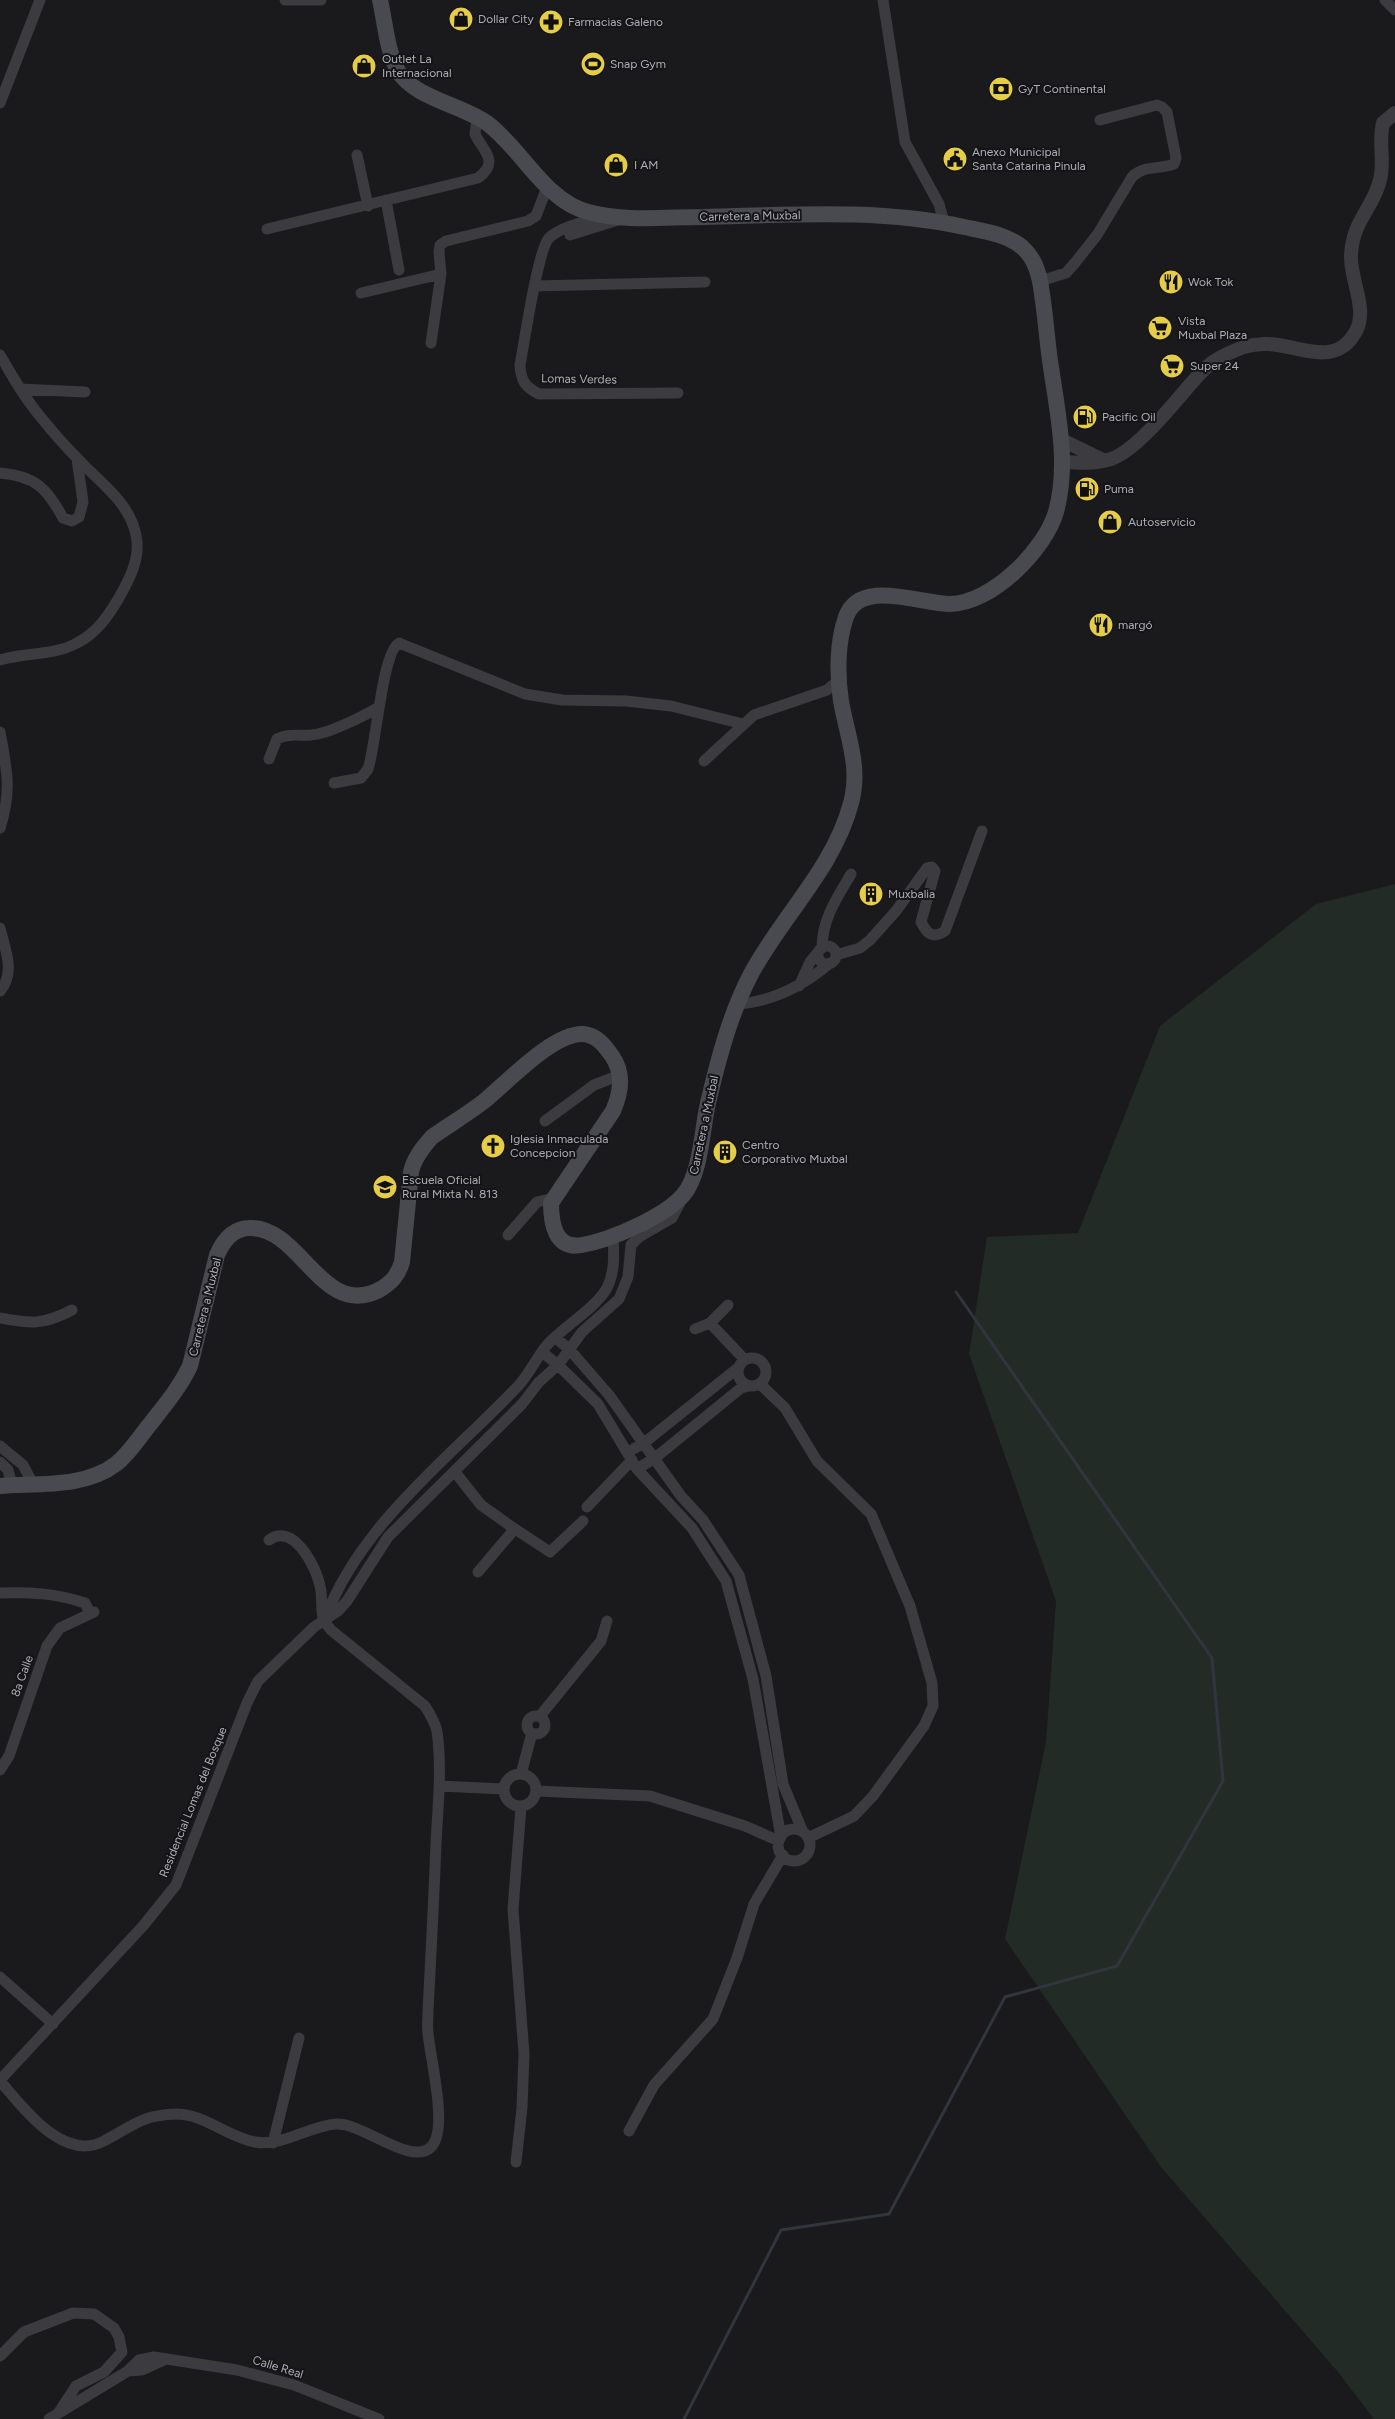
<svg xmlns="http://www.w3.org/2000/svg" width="1395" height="2419" viewBox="0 0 1395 2419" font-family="Figtree,sans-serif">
	<rect width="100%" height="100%" fill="#1a191b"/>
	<path fill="#232b26" d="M1395,884V2419H1374L1338,2372L1161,2167L1005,1939L1046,1742L1056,1601L969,1354L987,1237L1078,1233L1160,1026L1316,904Z"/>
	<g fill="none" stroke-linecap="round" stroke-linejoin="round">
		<path stroke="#30353e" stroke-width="3" d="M684,2419L781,2230L889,2214L1005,1997L1117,1966L1223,1781L1212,1658L956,1292"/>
		<path stroke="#3b3b40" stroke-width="11" d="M285,0H321
			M883,0L905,142L939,204L944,222
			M1385,0L1395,10
			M0,103L40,0
			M357,155L368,206
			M386,200L399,270
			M602,216C586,222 562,226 549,238C538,249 524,344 520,365C521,381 525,387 539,394L678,393
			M267,229L478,178C501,161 482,150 475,134L477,117
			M570,235L621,219
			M1040,281L1066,273L1074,264L1097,235L1132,177C1143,165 1159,170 1174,164L1176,158L1167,112L1162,107L1157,105L1100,120
			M534,286L705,282
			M361,293L441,274
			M431,343L441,274L439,252L440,245L446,241L528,221L536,216L547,187
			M0,355C12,376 24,397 39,415C51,430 64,445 77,458C99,482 129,501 136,535C141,557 130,578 120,596C109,615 97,633 77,643C53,656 25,652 0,660
			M20,389L85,392
			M0,473C35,476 47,488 63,518L72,521L79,517L83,502L77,459
			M0,732C7,770 12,791 0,828
			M269,759L277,739C289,733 298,736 311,735C328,734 364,716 379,707
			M704,761L754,715L827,690L840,679
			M334,783L361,778L368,769C376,747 382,652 399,643L525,694L562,700L626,701L671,706L743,724
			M0,928C5,949 16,973 0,991
			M818 955a9 9 0 1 1 18 0a9 9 0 1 1-18 0Z
			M822,948C822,919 837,898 851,874
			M836,955L860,948L870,940L896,911L927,868L932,867L935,871L921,922C927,934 933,939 945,931L982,831
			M799,986L810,962L819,951
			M739,1004C774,1001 804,985 830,963
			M545,1121L594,1085L620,1075
			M508,1235L537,1202L554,1198
			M0,1318C31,1324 43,1325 72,1310
			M710,1323L728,1305
			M695,1329L710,1323L745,1360
			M556,1338L570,1350L609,1395L681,1496L703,1520L739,1575L766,1676L783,1784L803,1832
			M542,1352L558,1365L598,1404L637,1469L692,1528L726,1581L753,1679L781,1837
			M738 1372a14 14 0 1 1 28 0a14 14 0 1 1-28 0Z
			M760,1384L785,1408L817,1461L871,1514L910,1606L932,1683L933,1706L924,1726L873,1796L854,1816L808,1838
			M0,1446L23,1465L33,1484
			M628,1452L644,1443L739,1367
			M0,1462L8,1470L12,1485
			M637,1469L655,1458L741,1388L749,1386
			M455,1472L481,1505L512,1527V1532L478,1572
			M587,1507L632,1460
			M512,1527L550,1552L583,1521
			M0,1593C30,1592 55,1593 85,1603L90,1613
			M325,1619C360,1524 451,1457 519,1385C530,1373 536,1358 547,1345C563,1327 595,1309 607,1288C615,1272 614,1254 613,1236
			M527 1725a9 9 0 1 1 18 0a9 9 0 1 1-18 0Z
			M540,1716L601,1641L607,1621
			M0,1770L9,1756L47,1646L60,1628L94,1612
			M504 1790a16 16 0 1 1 32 0a16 16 0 1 1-32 0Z
			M521,1774L532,1733
			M439,1786L504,1789
			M536,1791L650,1796L745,1826L779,1841
			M778 1845a16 16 0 1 1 32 0a16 16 0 1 1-32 0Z
			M0,1977L53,2024
			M0,2080L143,1926L176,1885L247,1703L258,1681L314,1627L338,1611L347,1601L388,1537L522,1404L539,1382L558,1365L582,1332L619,1299L628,1277L631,1245L639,1237L672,1218L682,1199
			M0,2081C23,2107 63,2163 104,2141C133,2126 141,2115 176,2114C205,2114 227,2137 255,2142C283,2147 308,2126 336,2124C362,2122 411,2167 431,2147C449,2130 430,2058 428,2033C427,2026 428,2018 428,2010C431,1954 434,1899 436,1843C438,1806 442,1768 437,1731C435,1722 430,1714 425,1706L331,1630C329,1627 326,1624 324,1621C320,1611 323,1596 320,1586C316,1566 293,1522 269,1540
			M629,2131L654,2085L713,2019L737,1958L754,1904L783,1855
			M273,2143L299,2038
			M516,2162L522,2108L524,2054L513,1909L521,1807
			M0,2356L24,2332L73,2313L94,2314L114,2328L119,2337L122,2352L104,2372L76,2386L59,2412
			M128,2371L142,2370L164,2360
			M49,2419L128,2371L139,2360L154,2357L237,2370L294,2385L379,2419"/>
		<path stroke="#3b3b40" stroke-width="14" d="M1062,440L1103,460
			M1062,462C1079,463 1095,464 1111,459C1135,451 1171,407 1188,387C1198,376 1207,364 1221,357C1237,349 1250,343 1268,344C1299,345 1336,369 1356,331C1368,309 1350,279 1351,256C1352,221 1373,209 1380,180C1385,161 1378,142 1383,123L1395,113"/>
		<path stroke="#494950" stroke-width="16" d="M0,1486C37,1483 85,1488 116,1464C130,1453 140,1436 151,1423C165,1405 180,1387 190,1366L217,1255C223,1241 233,1228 250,1228C301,1227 322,1319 379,1290C391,1283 398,1276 402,1262L411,1172C414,1158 423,1147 432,1137C449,1125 466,1115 483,1102C506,1084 552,1033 583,1034C597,1035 605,1046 612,1056C624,1073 621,1093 613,1111L551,1203C551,1223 555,1250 582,1245C611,1240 666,1216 684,1194C701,1173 702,1129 708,1103C718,1060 730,1014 751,974C782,916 834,868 851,803C861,767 847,736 841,701C837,675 837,642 846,617C860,578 920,604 950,604C991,604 1045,550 1056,512C1069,464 1058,416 1051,367C1047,343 1046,319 1042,294C1040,277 1036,259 1022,247C1006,234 984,231 964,227C879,208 788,215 703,217C665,217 625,222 588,212C545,201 522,149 487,123C462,105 414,98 398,71C387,51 385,22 380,0"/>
	</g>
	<defs>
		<symbol id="shop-disc" viewBox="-11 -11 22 22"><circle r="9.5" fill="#e5cd47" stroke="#151416"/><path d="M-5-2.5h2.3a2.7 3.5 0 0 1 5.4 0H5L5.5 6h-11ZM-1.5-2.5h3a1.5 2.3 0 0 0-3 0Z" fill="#111"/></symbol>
		<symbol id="pharmacy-disc" viewBox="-11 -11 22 22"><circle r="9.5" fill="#e5cd47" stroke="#151416"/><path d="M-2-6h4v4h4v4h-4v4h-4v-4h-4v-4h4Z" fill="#111"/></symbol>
		<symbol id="stadium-disc" viewBox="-11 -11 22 22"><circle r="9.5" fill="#e5cd47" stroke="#151416"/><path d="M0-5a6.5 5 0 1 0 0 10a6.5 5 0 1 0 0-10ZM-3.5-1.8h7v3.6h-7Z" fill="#111"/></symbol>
		<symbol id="bank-disc" viewBox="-11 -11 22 22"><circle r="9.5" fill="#e5cd47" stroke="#151416"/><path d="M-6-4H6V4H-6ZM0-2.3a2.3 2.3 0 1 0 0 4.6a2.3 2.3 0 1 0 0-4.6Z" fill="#111"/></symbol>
		<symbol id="civic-disc" viewBox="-11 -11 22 22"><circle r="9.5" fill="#e5cd47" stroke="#151416"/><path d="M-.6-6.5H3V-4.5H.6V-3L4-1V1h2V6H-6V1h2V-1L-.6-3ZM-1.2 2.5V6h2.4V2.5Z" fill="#111"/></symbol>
		<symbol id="restaurant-disc" viewBox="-11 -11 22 22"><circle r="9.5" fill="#e5cd47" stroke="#151416"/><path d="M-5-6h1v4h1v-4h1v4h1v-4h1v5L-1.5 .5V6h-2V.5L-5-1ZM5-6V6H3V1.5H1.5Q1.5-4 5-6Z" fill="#111"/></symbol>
		<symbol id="supermarket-disc" viewBox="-11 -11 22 22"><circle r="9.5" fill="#e5cd47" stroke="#151416"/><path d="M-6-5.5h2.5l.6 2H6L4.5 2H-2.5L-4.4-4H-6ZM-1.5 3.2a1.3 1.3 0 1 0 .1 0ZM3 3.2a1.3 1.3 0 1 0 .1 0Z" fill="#111"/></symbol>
		<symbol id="fuel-disc" viewBox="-11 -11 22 22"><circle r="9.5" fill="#e5cd47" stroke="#151416"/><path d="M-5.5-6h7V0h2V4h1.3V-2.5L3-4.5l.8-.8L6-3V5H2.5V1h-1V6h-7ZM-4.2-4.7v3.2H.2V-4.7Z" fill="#111"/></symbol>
		<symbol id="building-disc" viewBox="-11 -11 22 22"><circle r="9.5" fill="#e5cd47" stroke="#151416"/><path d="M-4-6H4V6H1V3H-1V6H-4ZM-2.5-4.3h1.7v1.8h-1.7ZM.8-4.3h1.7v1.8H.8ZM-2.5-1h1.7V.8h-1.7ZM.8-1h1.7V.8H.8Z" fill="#111"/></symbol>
		<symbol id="church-disc" viewBox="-11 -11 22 22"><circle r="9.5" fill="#e5cd47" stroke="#151416"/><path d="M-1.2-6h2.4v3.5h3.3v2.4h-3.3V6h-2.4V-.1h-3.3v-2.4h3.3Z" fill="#111"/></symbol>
		<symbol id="school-disc" viewBox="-11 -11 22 22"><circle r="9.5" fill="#e5cd47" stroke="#151416"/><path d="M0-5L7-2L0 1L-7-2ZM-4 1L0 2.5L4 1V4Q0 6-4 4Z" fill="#111"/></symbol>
	</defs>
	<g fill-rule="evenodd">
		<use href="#shop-disc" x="447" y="5" width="28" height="28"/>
		<use href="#pharmacy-disc" x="537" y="8" width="28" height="28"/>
		<use href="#stadium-disc" x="579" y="50" width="28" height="28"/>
		<use href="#shop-disc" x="350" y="52" width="28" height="28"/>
		<use href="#bank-disc" x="987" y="75" width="28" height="28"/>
		<use href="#civic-disc" x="941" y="145" width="28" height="28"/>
		<use href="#shop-disc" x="602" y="151" width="28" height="28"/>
		<use href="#restaurant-disc" x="1157" y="268" width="28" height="28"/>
		<use href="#supermarket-disc" x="1146" y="314" width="28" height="28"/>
		<use href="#supermarket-disc" x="1158" y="352" width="28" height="28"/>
		<use href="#fuel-disc" x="1071" y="403" width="28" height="28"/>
		<use href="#fuel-disc" x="1073" y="475" width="28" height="28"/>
		<use href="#shop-disc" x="1096" y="508" width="28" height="28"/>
		<use href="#restaurant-disc" x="1087" y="611" width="28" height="28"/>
		<use href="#building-disc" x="857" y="880" width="28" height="28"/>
		<use href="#church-disc" x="479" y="1132" width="28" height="28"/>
		<use href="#building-disc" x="711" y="1138" width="28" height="28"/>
		<use href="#school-disc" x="371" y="1173" width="28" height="28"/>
	</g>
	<g text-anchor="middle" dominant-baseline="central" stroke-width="4" stroke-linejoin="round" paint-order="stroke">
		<g font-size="12" fill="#adaeba" stroke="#151416" text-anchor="start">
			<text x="478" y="19">Dollar City</text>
			<text x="568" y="22">Farmacias Galeno</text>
			<text x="382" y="59">Outlet La<tspan x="382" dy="14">Internacional</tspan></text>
			<text x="610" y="64">Snap Gym</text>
			<text x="1018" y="89">GyT Continental</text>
			<text x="972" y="152">Anexo Municipal<tspan x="972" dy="14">Santa Catarina Pinula</tspan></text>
			<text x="634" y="165">I AM</text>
			<text x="1188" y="282">Wok Tok</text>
			<text x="1178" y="321">Vista<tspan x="1178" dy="14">Muxbal Plaza</tspan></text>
			<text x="1190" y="366">Super 24</text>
			<text x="1102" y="417">Pacific Oil</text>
			<text x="1104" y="489">Puma</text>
			<text x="1128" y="522">Autoservicio</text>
			<text x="1118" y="625">margó</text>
			<text x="888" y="894">Muxbalia</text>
			<text x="510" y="1139">Iglesia Inmaculada<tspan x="510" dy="14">Concepcion</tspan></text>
			<text x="742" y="1145">Centro<tspan x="742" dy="14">Corporativo Muxbal</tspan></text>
			<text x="402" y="1180">Escuela Oficial<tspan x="402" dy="14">Rural Mixta N. 813</tspan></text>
		</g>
		<g font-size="12" fill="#adaeba" stroke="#151416">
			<text transform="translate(750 216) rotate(-1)">Carretera a Muxbal</text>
			<text transform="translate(579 379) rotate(1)">Lomas Verdes</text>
			<text transform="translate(704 1125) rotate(-78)">Carretera a Muxbal</text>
			<text transform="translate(205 1307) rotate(-76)">Carretera a Muxbal</text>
			<text transform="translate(22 1676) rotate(-70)">8a Calle</text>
			<text transform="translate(193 1802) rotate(-68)">Residencial Lomas del Bosque</text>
			<text transform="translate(278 2367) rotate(17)">Calle Real</text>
		</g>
	</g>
</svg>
